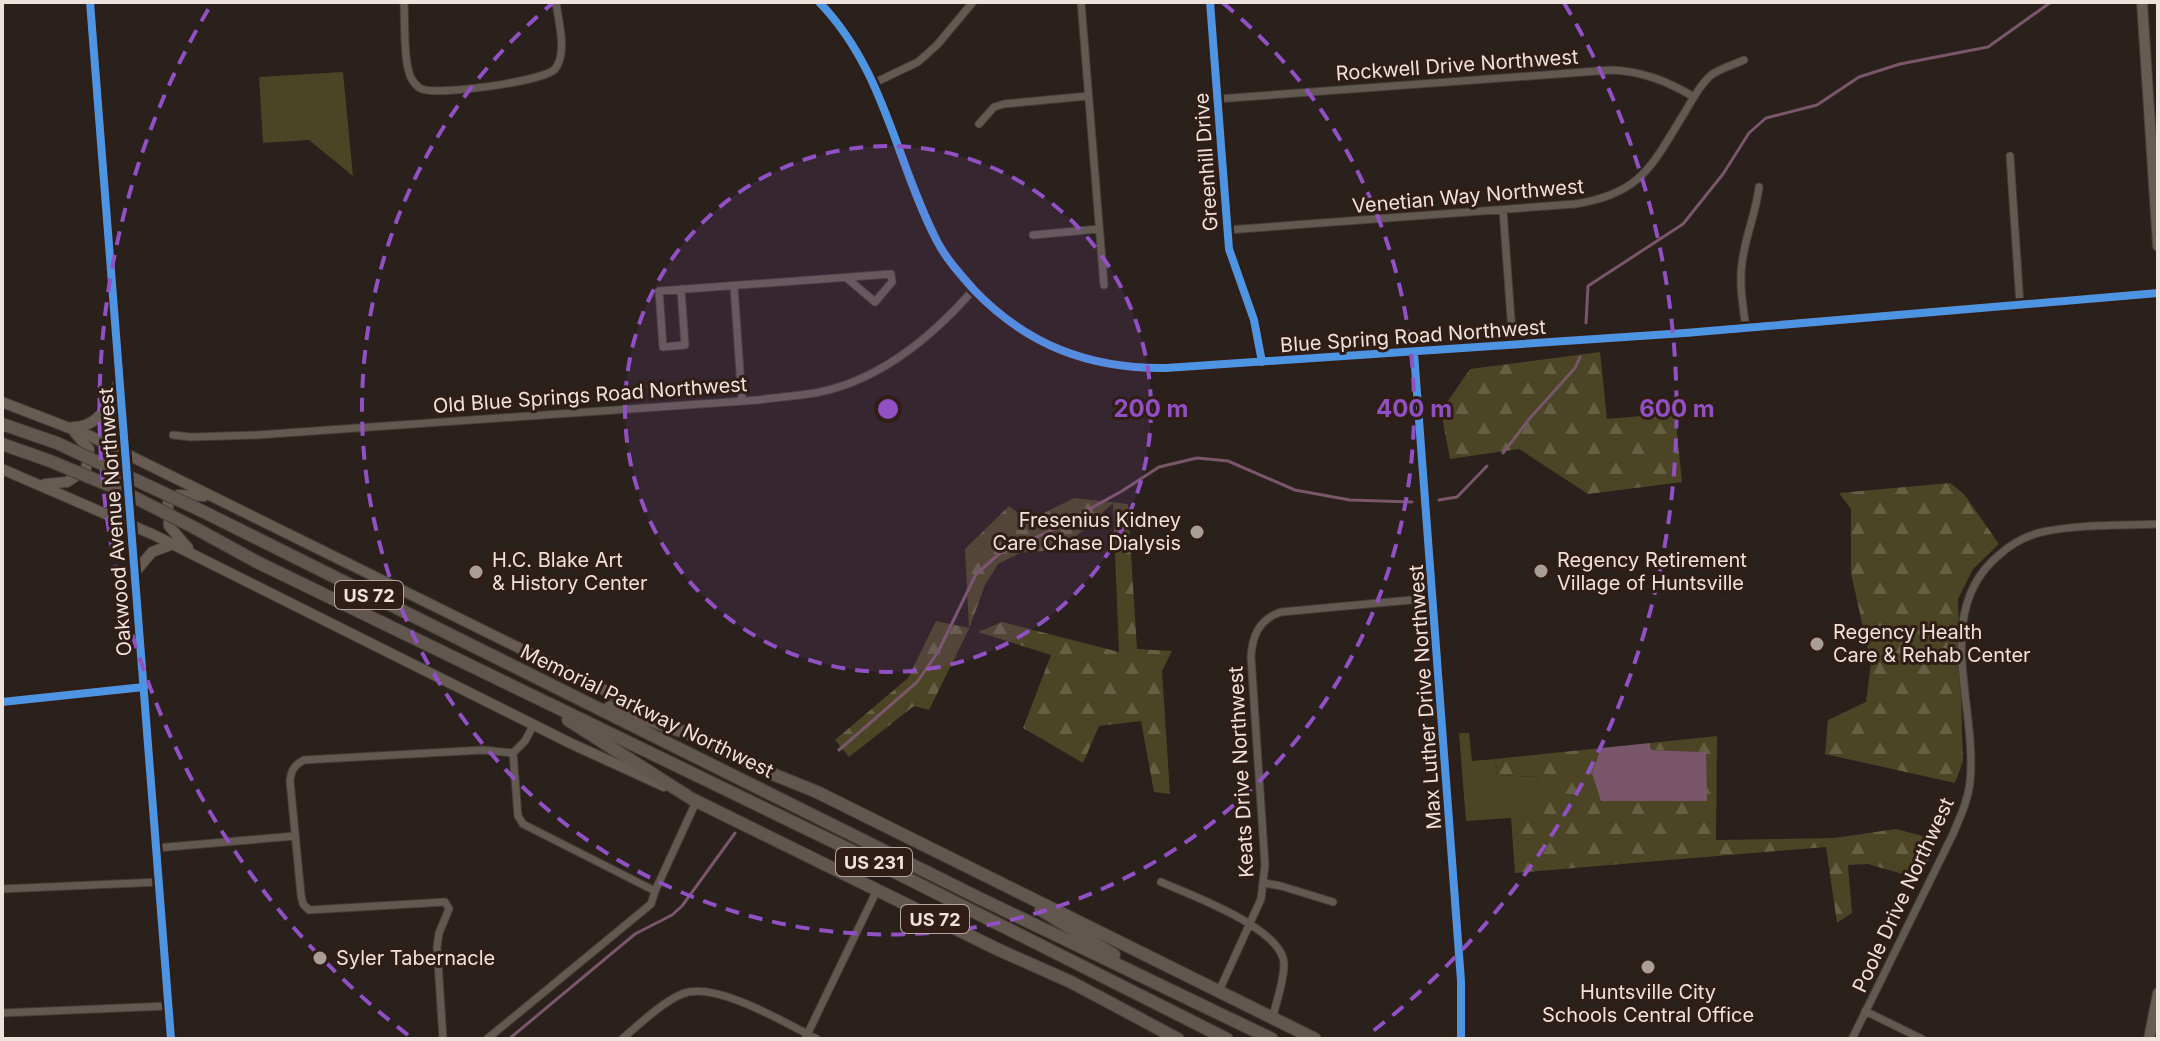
<svg xmlns="http://www.w3.org/2000/svg" width="2160" height="1041" viewBox="0 0 2160 1041" font-family="Inter,sans-serif">
	<defs>
		<pattern id="forest-firs" width="22" height="20" patternUnits="userSpaceOnUse" patternTransform="scale(2)"><rect width="22" height="20" fill="#4b4525"/><path d="M5 1l3.5 6h-7zM16 11l3.5 6h-7z" fill="#656044"/></pattern>
	</defs>
	<rect width="100%" height="100%" fill="#2a201c"/>
	<path fill="#4b4525" d="M343,72L353,176L309,140L263,143L259,77Z
		M1459,733H1469L1472,761L1495,759L1498,775L1536,777L1539,816L1466,821Z"/>
	<path fill="url(#forest-firs)" d="M1600,352L1607,419L1675,413L1682,482L1588,494L1519,449L1450,459L1441,411L1470,369Z
		M1950,483L1964,494L1999,544L1973,569L1958,599L1963,761L1955,783L1825,754L1828,720L1866,702L1871,663L1851,573V509L1839,493Z
		M1074,498L1128,504L1137,649L1172,651L1162,671L1170,794L1154,792L1141,721L1099,726L1083,763L1023,728L1051,655L978,632L1002,622L1119,652L1113,503L1070,542L1043,551L1020,553L998,564L985,585L969,629L929,710L914,706L849,757L835,740L908,678L936,621L969,628L965,549L1009,506L1028,521Z
		M1717,736L1716,840L1834,838L1896,829L1938,840L1920,879L1868,864L1848,865L1852,913L1837,923L1826,847L1515,873L1511,818L1538,815L1536,777L1498,775L1495,759L1601,748L1592,773L1706,801V752L1651,750L1650,743Z"/>
	<path fill="#795669" d="M1650,743L1651,750L1706,752L1707,801H1601L1592,773L1601,748Z"/>
	<g fill="none" stroke-linecap="round" stroke-linejoin="round">
		<path stroke="#795669" stroke-width="3" d="M1586,323L1588,286L1683,224L1723,174L1749,133L1766,118L1817,105L1859,77L1900,64L1988,47L2051,2
			M1503,453L1530,418L1575,368L1580,357
			M1439,500L1457,497L1487,466
			M839,750L917,682L938,652L976,574L999,554L1050,531L1122,491L1159,467L1197,458L1228,461L1295,490L1350,500L1412,502
			M509,1039L635,934L672,915L682,906L735,833"/>
		<defs>
			<path id="street" d="M404,2C405,20 403,69 413,81C415,84 419,88 422,89C438,96 545,81 555,69C568,53 558,20 556,2
				M1081,2L1104,285
				M1210,2L1229,249L1254,320L1262,362
				M874,83L918,62L937,45L973,2
				M1217,99L1611,70C1642,71 1667,81 1694,97
				M979,124L994,107L1004,104L1088,96
				M2010,156L2020,305
				M1503,210L1513,346
				M1227,230L1575,204C1642,194 1652,165 1685,112C1692,100 1699,86 1710,76C1718,69 1733,65 1744,60
				M1033,235L1099,229
				M734,286L742,401
				M681,289L685,345L663,347L659,291L891,274L892,282L875,302L848,279
				M1746,328C1743,306 1739,285 1742,263C1745,237 1756,213 1759,187
				M173,435L191,437L257,435L758,400C779,397 800,396 820,392C882,379 933,336 974,289
				M2,702L144,687
				M513,753L518,816L523,824L655,891
				M513,753L525,741L534,724
				M156,848L295,836
				M1161,882C1190,895 1283,928 1284,964C1284,982 1276,1002 1272,1020
				M1264,883L1281,886L1333,902
				M2,889L159,882
				M1219,991L1261,899L1265,865L1251,657C1252,636 1259,619 1281,612L1433,598
				M1865,1011L1922,1039
				M2,1013L168,1006
				M443,1039L437,947L439,933L449,909L445,902L309,910L303,904L301,895L290,781C291,771 294,765 304,760L483,750L513,753
				M487,1039L651,904L655,891L696,802
				M622,1039C640,1024 661,1003 682,994C715,980 787,1024 817,1039
				M805,1039L877,890
				M1852,1039L1953,834C1960,817 1968,801 1970,782C1978,707 1931,611 1999,555C2011,544 2026,536 2042,532C2079,524 2120,526 2158,524"/>
			<path id="secondary" d="M90,2L171,1039
				M819,2C885,70 895,160 937,241C946,259 961,275 974,290C1027,345 1089,369 1166,368L1685,333L2158,293
				M2142,2L2158,246
				M1414,353L1461,981V1039
				M2,402L90,436L667,721
				M73,427C101,427 109,402 120,380
				M2,469L154,535L570,743L664,786
				M45,484L67,482L86,469L89,449L75,433
				M188,548L169,526L168,502L178,495L204,496
				M136,571L152,552L173,544
				M2149,1039L2158,993"/>
			<path id="highway" d="M2,424L57,443
				M2,444L50,461
				M202,511L977,897L1272,1039
				M195,528L257,562L871,860L1227,1039
				M610,707L696,736L775,775L817,792L1315,1039
				M568,720L692,799L999,950L1071,982L1178,1039
				M1041,910L1114,955"/>
		</defs>
		<use href="#street" stroke="#453c38" stroke-width="9"/>
		<use href="#secondary" stroke="#453c38" stroke-width="12"/>
		<use href="#highway" stroke="#453c38" stroke-width="14"/>
		<use href="#street" stroke="#625a51" stroke-width="7"/>
		<use href="#secondary" stroke="#665c52" stroke-width="10"/>
		<use href="#highway" stroke="#62574e" stroke-width="12"/>
		<defs>
			<path id="highway-bridge" d="M57,443L202,511
				M50,461L118,489L195,528"/>
		</defs>
		<use href="#highway-bridge" stroke="#453c38" stroke-width="14" stroke-linecap="butt"/>
		<use href="#highway-bridge" stroke="#62574e" stroke-width="12"/>
		<defs>
			<path id="cycleway" d="M90,2L171,1039
				M819,2C885,70 895,160 937,241C946,259 961,275 974,290C1027,345 1089,369 1166,368L1685,333L2158,293
				M1210,2L1229,249L1254,320L1262,362
				M1414,353L1461,981V1039
				M2,702L144,687"/>
		</defs>
		<use href="#cycleway" stroke="#301e16" stroke-width="13"/>
		<use href="#cycleway" stroke="#4d94e3" stroke-width="8"/>
	</g>
	<circle cx="888" cy="409" r="263" fill="#9250c5" fill-opacity=".12"/>
	<g fill="none" stroke="#9250c5" stroke-width="4" stroke-dasharray="14 10">
		<circle cx="888" cy="409" r="263"/>
		<path d="M1223 3A526 526 0 1 1 553 3"/>
		<path d="M408 1035A789 789 0 0 1 212 3M1564 3A789 789 0 0 1 1368 1035"/>
	</g>
	<g fill="#aa9e99" stroke="#301e16" stroke-width="3">
		<circle cx="1197" cy="532" r="8"/>
		<circle cx="1541" cy="571" r="8"/>
		<circle cx="476" cy="572" r="8"/>
		<circle cx="1817" cy="644" r="8"/>
		<circle cx="320" cy="958" r="8"/>
		<circle cx="1648" cy="967" r="8"/>
	</g>
	<g text-anchor="middle" dominant-baseline="central" stroke-width="6" stroke-linejoin="round" paint-order="stroke">
		<g fill="#301e16" stroke="#b6a7a1" stroke-width="2">
			<rect x="335" y="581" width="68" height="28" rx="6"/>
			<rect x="836" y="848" width="76" height="28" rx="6"/>
			<rect x="901" y="905" width="68" height="28" rx="6"/>
		</g>
		<g font-size="18" font-weight="bold" fill="#efe2dd">
			<text x="369" y="595">US 72</text>
			<text x="874" y="862">US 231</text>
			<text x="935" y="919">US 72</text>
		</g>
		<g font-size="20" fill="#efe2dd" stroke="#301e16">
			<text transform="translate(1457 65) rotate(-4)">Rockwell Drive Northwest</text>
			<text transform="translate(1206 162) rotate(-94)">Greenhill Drive</text>
			<text transform="translate(1468 196) rotate(-5)">Venetian Way Northwest</text>
			<text transform="translate(1413 336) rotate(-4)">Blue Spring Road Northwest</text>
			<text transform="translate(590 395) rotate(-4)">Old Blue Springs Road Northwest</text>
			<text transform="translate(115 522) rotate(-94)">Oakwood Avenue Northwest</text>
			<text transform="translate(1425 697) rotate(-94)">Max Luther Drive Northwest</text>
			<text transform="translate(647 711) rotate(26)">Memorial Parkway Northwest</text>
			<text transform="translate(1241 772) rotate(-93)">Keats Drive Northwest</text>
			<text transform="translate(1903 895) rotate(-65)">Poole Drive Northwest</text>
		</g>
		<g font-size="20" fill="#efe2dd" stroke="#301e16" text-anchor="start">
			<text x="1181" y="520" text-anchor="end">Fresenius Kidney<tspan x="1181" dy="23">Care Chase Dialysis</tspan></text>
			<text x="492" y="560">H.C. Blake Art<tspan x="492" dy="23">&amp; History Center</tspan></text>
			<text x="1557" y="560">Regency Retirement<tspan x="1557" dy="23">Village of Huntsville</tspan></text>
			<text x="1833" y="632">Regency Health<tspan x="1833" dy="23">Care &amp; Rehab Center</tspan></text>
			<text x="336" y="958">Syler Tabernacle</text>
			<text x="1648" y="992" text-anchor="middle">Huntsville City<tspan x="1648" dy="23">Schools Central Office</tspan></text>
		</g>
	</g>
	<circle cx="888" cy="409" r="12" fill="#9250c5" stroke="#301e16" stroke-width="4"/>
	<g font-size="24" text-anchor="middle" font-weight="bold" fill="#9250c5" stroke="#301e16" stroke-width="6" stroke-linejoin="round" paint-order="stroke">
		<text x="1151" y="417">200 m</text>
		<text x="1414" y="417">400 m</text>
		<text x="1677" y="417">600 m</text>
	</g>
	<rect width="2160" height="1041" fill="none" stroke="#efe2dd" stroke-width="8"/>
</svg>
